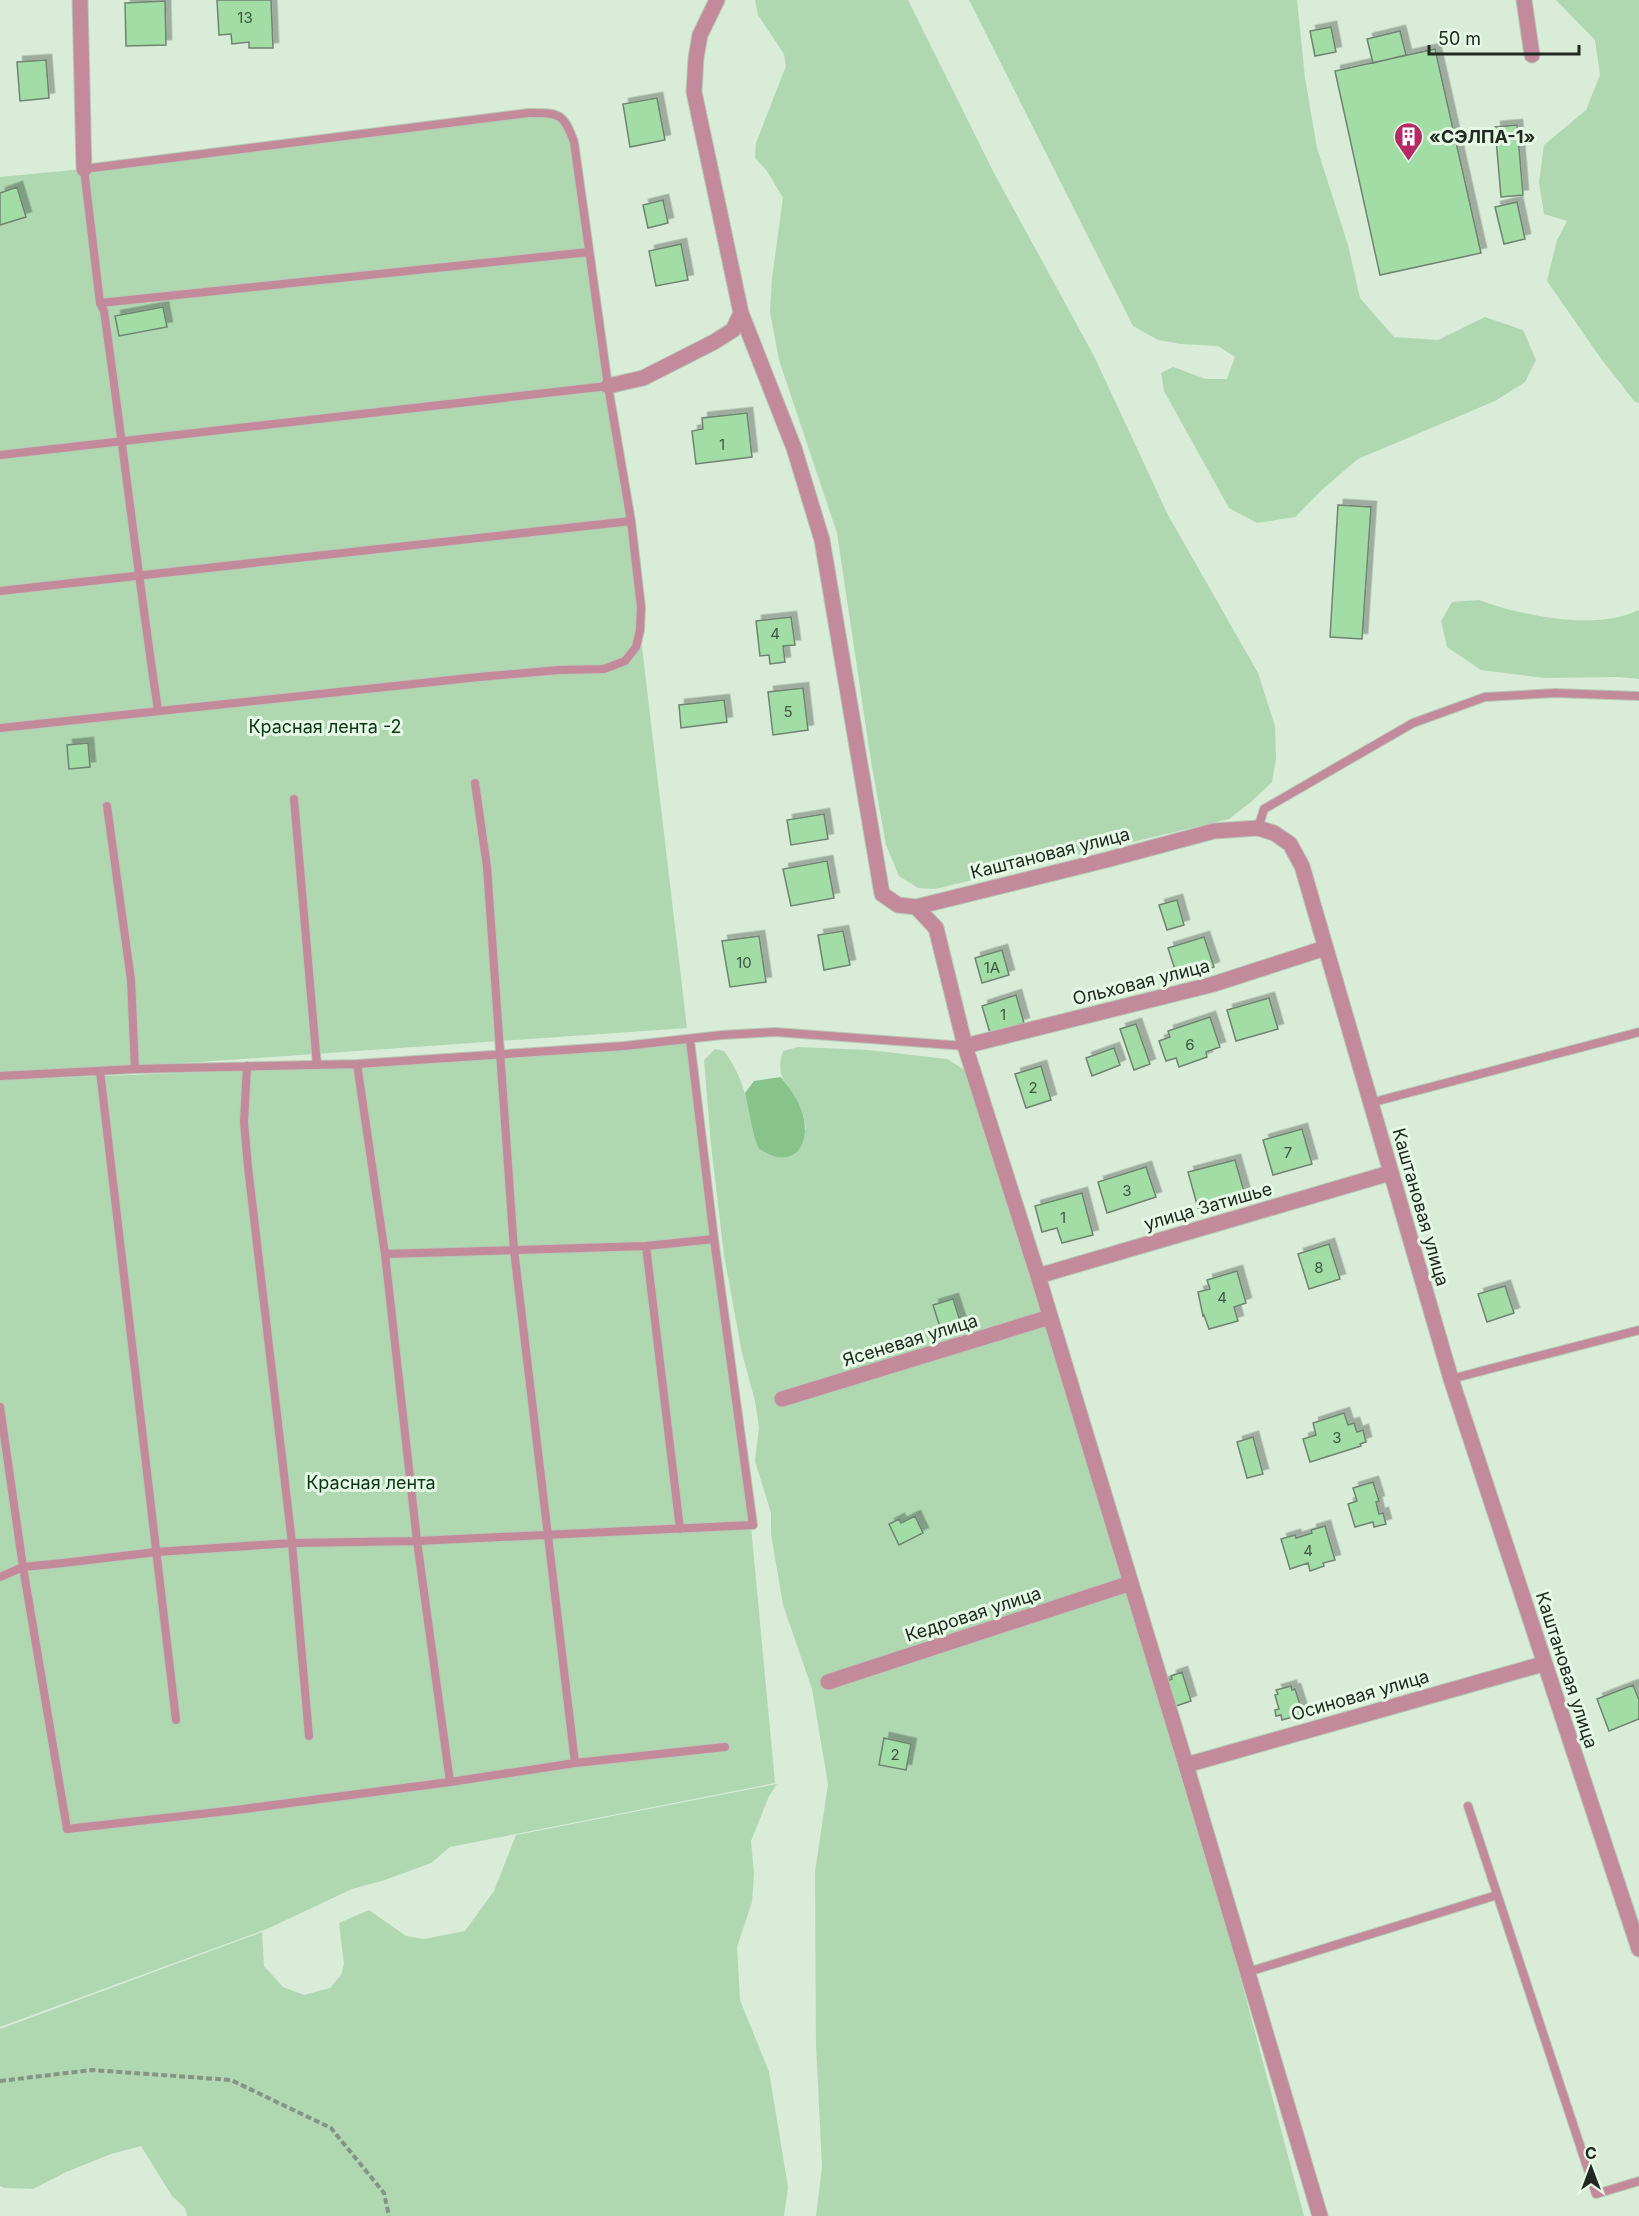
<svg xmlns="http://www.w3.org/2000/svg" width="1639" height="2216" viewBox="0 0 1639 2216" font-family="Inter,sans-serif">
	<defs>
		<filter id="shadow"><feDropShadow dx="5.5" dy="-5.5" stdDeviation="0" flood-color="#0004"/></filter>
	</defs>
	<rect width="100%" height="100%" fill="#d8ecd8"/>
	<path fill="#afd8b1" d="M755,0H908L994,173L1094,356L1168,515L1258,673L1275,726L1276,759L1272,782L1251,802L1229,819L935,889L918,888L899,876L886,845L871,761L837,533L779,360L770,312L772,278L783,198L767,171L755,158L756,143L786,66L784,54L758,15Z
		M969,0H1297L1305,78L1317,148L1348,245L1360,298L1394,337L1438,340L1485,317L1523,330L1536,360L1525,382L1495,401L1358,459L1324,488L1295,517L1257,523L1229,508L1164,391L1161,373L1173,367L1206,379H1227L1235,357L1218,346L1181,344L1158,340L1133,326Z
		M1556,0H1639V403L1635,402L1602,360L1547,281L1557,240L1567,221L1544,214L1539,182L1544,145L1586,110L1600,75L1595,40Z
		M528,113L566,121L631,521L640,630L687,1028L0,1076V177L84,169Z
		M1479,600C1523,616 1595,631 1639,610V679L1619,677L1545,678L1481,670L1447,647L1441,621L1452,602Z
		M689,1040L751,1526L775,1783L450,1847L431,1863L382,1881L352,1889L267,1929L0,2027V1080L232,1071Z
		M798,1047L868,1050L947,1059L965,1070L1053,1344L1176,1761L1236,1961L1304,2216H816L822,2167L816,2045L815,1872L828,1784L812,1689L783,1605L771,1534V1513L755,1461L759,1427L755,1401L742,1353L724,1255L711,1145L704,1060L715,1049L724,1051C743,1076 749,1105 754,1136L806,1129C804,1122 804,1115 801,1109C792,1084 773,1081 783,1051Z
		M777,1784L769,1796L751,1841L754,1873L752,1902L737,1947L740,2000L769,2072L788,2187L784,2216H187L185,2208L172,2196L141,2146L111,2154L66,2172L33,2189L5,2188L0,2186V2029L262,1932L264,1966L283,1987L304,1995L330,1988L341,1975L344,1964L339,1923L369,1910L406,1936L424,1939L465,1931L494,1891L516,1835Z"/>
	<path fill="#89c38c" d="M781,1077C788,1087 797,1097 801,1109C809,1129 806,1161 777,1157C771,1156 764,1151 759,1149L754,1136L745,1093L754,1081Z"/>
	<path fill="#a1dda4" stroke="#718372" stroke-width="1.5" filter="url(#shadow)" d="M217,0H271L273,48H249V42L232,44L231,34L219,35Z
		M165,1L166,45L126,46L125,3Z
		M1331,27L1336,52L1315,56L1310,31Z
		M1400,31L1406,55L1373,63L1367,39Z
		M1435,49L1481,253L1380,275L1335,71Z
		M46,60L49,98L20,101L17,62Z
		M657,98L665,140L630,147L623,104Z
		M1517,125L1523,195L1501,197L1495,127Z
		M17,187L26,217L0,225V193Z
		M663,200L668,223L648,228L643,205Z
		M1517,202L1525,239L1504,244L1495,207Z
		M681,244L688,280L656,286L649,251Z
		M163,307L167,327L119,336L115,316Z
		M747,413L752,457L696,464L692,431L703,429L702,418Z
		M1338,505L1371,507L1362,639L1330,637Z
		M791,617L795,645L783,646L785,662L770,664L769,655L760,656L756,621Z
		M803,688L808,730L773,735L768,692Z
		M724,700L727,722L681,728L679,705Z
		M88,743L90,767L69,769L67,745Z
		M824,814L828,839L791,845L787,820Z
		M827,861L834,898L791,906L783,869Z
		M1177,900L1184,925L1167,930L1159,905Z
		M843,931L850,965L824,970L818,935Z
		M759,936L766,982L730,987L722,941Z
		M1204,937L1214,967L1178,979L1168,948Z
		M1002,950L1009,975L982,983L975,958Z
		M1016,995L1024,1023L990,1033L982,1006Z
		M1269,998L1278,1029L1236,1041L1227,1010Z
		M1210,1017L1220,1047L1206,1052L1207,1057L1179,1067L1176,1058L1166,1061L1159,1041L1170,1037L1168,1031Z
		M1136,1024L1150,1064L1134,1070L1120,1029Z
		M1114,1048L1120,1065L1092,1076L1086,1058Z
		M1041,1066L1051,1100L1026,1108L1015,1074Z
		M1302,1129L1312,1164L1273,1175L1263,1140Z
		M1235,1160L1245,1195L1198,1208L1188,1172Z
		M1146,1167L1156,1197L1107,1213L1098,1182Z
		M1082,1193L1093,1235L1062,1243L1057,1228L1042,1232L1035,1206Z
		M1329,1244L1340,1279L1309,1289L1298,1254Z
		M1237,1271L1246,1303L1234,1307L1238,1321L1209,1329L1204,1315L1203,1316L1198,1292L1210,1289L1207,1280Z
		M1505,1286L1514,1313L1487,1322L1478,1294Z
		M953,1299L961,1324L941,1330L933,1305Z
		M1344,1413L1348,1425L1354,1423L1357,1432L1363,1430L1366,1442L1360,1444L1361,1446L1310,1462L1303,1439L1316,1435L1313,1423Z
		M1253,1437L1263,1474L1247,1478L1237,1442Z
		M1373,1482L1379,1501L1376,1502L1379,1514L1383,1513L1386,1524L1374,1527L1373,1522L1355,1527L1348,1504L1357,1501L1353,1488Z
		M915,1516L923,1533L899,1545L889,1524L899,1519L901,1523Z
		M1325,1526L1335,1560L1323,1563L1324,1566L1310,1571L1308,1563L1290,1569L1281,1539L1295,1535L1296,1538L1312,1533L1311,1530Z
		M1182,1672L1191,1701L1170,1708L1162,1683L1172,1679L1171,1676Z
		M1633,1685L1639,1700V1719L1609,1731L1597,1699Z
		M1291,1686L1292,1690L1295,1689L1303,1714L1282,1720L1281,1715L1276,1716L1275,1710L1279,1709L1275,1695L1278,1694L1276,1690Z
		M884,1738L911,1744L906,1770L879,1765Z"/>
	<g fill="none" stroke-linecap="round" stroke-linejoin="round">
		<defs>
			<path id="service" d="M100,303L589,252
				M0,455L608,386
				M0,591L631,521
				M0,728L479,677L559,670L604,669L625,661L636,647L640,630L641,607L631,521L608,386L574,142C563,112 559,113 528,113L84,169L100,303L104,311C123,444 138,577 158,710
				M475,783L487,867L514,1250L575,1763
				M294,799L317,1065
				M107,806L131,980L135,1069
				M1258,828L1264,809L1413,723L1485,697L1555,693L1639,696
				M357,1064L385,1254L417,1541L450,1782
				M247,1066L244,1122L248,1167L292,1543L309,1736
				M100,1071L176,1720
				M0,1076L135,1069L357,1064L624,1046L722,1035L775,1032L965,1046
				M1370,1103L1639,1032
				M646,1246L680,1529
				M385,1254L646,1246L714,1239
				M1451,1379L1639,1330
				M0,1407L23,1567L67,1829L236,1810L450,1782L575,1763L725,1747
				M0,1577L23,1567L63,1563L156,1552L292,1543L417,1541L753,1525L714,1239L690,1040
				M1468,1806L1596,2194L1639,2181
				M1248,1972L1497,1895"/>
			<path id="minor" d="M80,0L84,169
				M717,0L700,35L696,58L694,92L741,313L794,448L822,540L882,894L898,905L916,907L936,928L965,1046L1038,1276L1186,1765L1320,2216
				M1524,0L1532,55
				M608,386L643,378L714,342L733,330L741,313
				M916,907L1106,860L1214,831L1258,828L1274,833L1290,844L1302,866L1451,1379L1639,1949
				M965,1046L1214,984L1325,948
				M1038,1276L1390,1173
				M782,1399L1050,1317
				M828,1682L1131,1583
				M1186,1765L1543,1664"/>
		</defs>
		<use href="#service" stroke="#b7c9b7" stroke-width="10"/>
		<use href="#minor" stroke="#b7c9b7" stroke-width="17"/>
		<path stroke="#869486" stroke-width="4" stroke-dasharray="6 3" stroke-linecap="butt" d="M0,2081L92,2070L231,2080L331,2128L384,2193L389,2216"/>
		<use href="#service" stroke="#c28a9a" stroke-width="8"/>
		<use href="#minor" stroke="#c28a9a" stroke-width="15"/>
	</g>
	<defs>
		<symbol id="building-pin" viewBox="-11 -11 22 30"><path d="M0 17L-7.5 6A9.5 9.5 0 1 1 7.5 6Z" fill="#b52a65" stroke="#e5f9e6"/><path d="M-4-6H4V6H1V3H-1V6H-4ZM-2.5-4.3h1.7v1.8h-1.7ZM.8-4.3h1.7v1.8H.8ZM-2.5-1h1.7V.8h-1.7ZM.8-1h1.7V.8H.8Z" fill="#fff"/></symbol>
	</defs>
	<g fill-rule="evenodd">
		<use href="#building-pin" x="1392" y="120" width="33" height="45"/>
	</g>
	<g text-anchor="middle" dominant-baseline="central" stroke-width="6" stroke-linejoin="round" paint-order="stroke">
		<g font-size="15" fill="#415642">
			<text x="245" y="17">13</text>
			<text x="722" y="444">1</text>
			<text x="775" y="633">4</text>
			<text x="788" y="711">5</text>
			<text x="744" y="962">10</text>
			<text x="992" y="967">1А</text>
			<text x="1003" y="1014">1</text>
			<text x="1190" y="1044">6</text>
			<text x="1033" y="1087">2</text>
			<text x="1288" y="1152">7</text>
			<text x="1127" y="1190">3</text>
			<text x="1063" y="1217">1</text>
			<text x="1319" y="1267">8</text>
			<text x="1222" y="1297">4</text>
			<text x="1337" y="1437">3</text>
			<text x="1308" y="1550">4</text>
			<text x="895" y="1754">2</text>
		</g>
		<g font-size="18" font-weight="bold" fill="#212922" stroke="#e5f9e6" text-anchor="start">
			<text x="1429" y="136">«СЭЛПА-1»</text>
		</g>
		<g font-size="18" fill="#093410" stroke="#e5f9e6">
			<text x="325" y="726">Красная лента -2</text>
			<text x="371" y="1482">Красная лента</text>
		</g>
		<g font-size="18" fill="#212922" stroke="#e5f9e6">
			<text transform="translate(1050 853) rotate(-14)">Каштановая улица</text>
			<text transform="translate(1141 982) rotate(-14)">Ольховая улица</text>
			<text transform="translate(1208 1206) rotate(-16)">улица Затишье</text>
			<text transform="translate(1421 1207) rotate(74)">Каштановая улица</text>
			<text transform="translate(910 1340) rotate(-17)">Ясеневая улица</text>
			<text transform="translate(973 1614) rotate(-18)">Кедровая улица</text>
			<text transform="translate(1567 1670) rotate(72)">Каштановая улица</text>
			<text transform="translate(1360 1695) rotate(-16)">Осиновая улица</text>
		</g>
	</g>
	<g transform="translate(1591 2168)" stroke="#e5f9e6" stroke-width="4.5" paint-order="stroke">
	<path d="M0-4.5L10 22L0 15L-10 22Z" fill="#212922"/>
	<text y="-9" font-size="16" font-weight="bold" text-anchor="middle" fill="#212922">С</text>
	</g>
	<path d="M1429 45v9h150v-9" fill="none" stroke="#212922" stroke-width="3"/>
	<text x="1438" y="45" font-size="18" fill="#212922" stroke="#e5f9e6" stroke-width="4.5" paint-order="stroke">50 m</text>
</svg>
